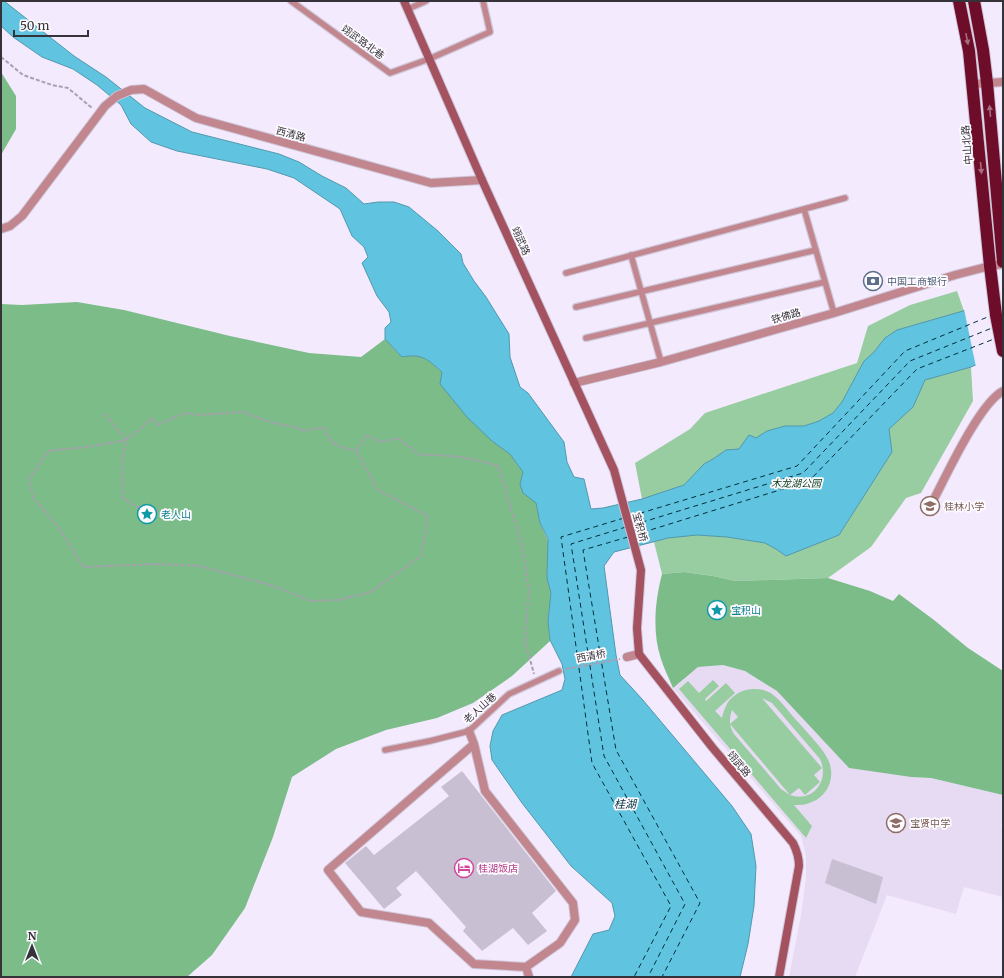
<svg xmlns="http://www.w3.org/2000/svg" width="1004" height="978" viewBox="0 0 1004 978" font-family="Merriweather,'Noto Sans SC',serif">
	<rect width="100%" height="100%" fill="#f4eafe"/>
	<path fill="#e7daf3" d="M723,665L745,671L777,691L849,768L911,777L931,778L1003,795V819L1001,827L1003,828V897L964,887L956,914L887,895L855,977H789L801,915L806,878V856L801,836L673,688L698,667Z"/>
	<path fill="#98cda1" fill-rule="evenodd" d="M957,291L964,311L1003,295V353L971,367L973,401L921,493L906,498L871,547L828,578L735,581L713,576L684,572L662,574L654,542L614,552L603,508L642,499L635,463L690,429L705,413L857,363L868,326L910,305Z
		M713,680L719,686L705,699L706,701L726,683L735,693L715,711L722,718C723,713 725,707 728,702C738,688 758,685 772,694C782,701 790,714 799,723C808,734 819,744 826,756C837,773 830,795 812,802C806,805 800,805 794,805L812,826L806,838L679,689L688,681L699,693ZM762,698L772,703L820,759C830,780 813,803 790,795L799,788L805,795L820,782L814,775L822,768ZM732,710L738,717L730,724L790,795L781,789L734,734C729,726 729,719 732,710Z"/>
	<path fill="#7bbc88" d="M1,72L16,96V129L1,155Z
		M77,302L124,310L230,336L309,353L361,357L385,339L402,357L410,355L425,357L442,372L492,441L510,454L523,472L520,484L536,503L540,523L548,541L547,578L551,593L548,621L550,641L512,676L473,703L437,718L386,730L336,749L292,777L273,837L245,908L212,955L187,977H1V304L22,305Z
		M684,572L713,576L735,581L828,578L870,591L893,601L899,594L934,620L968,648L1003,671V795L931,778L911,777L849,768L777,691L745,671L723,665L698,667L673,688C669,678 664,669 661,659C652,632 655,601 662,574Z"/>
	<path fill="#60c3e0" stroke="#5398ae" d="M1,1H4L74,56L106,77L145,108L192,132L279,154L299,162L322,176L346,188L364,204L378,202H394L409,207L438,231L461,254L463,263L474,281L486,297L509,334L510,357L520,387L528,393L564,442L567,462L574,477L584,479L591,509L603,508L642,499L684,485L704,464L713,459L726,450L739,449L749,435L756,438L767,431L785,426H804L819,421L833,413L842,402L864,361L874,352L885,338L897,330L963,311L1003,295V353L971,367L925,380L913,407L889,429L892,452L839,535L786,556L776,549L765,543L727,537L697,535L668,538L614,552L604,566L616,655L620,675L642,699L732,806L751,834L756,866L754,906L748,944L740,977H571L593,934L609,930L615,916L612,903L571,866L522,803L492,760L490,746L493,731L502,715L562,690L565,679L562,664L550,640L548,621L551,593L547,578L548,539L540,523L536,503L523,493L520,484L523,472L510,454L492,441L467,417L440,384L442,372C428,360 423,353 402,357L385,339V328L391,322L389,312L377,296L362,263L368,257L364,247L352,236L340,209L294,178L267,169L177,151L151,142L131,124L121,105L97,85L73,69L42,57L13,37L1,26Z"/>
	<path fill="#f4eafe" d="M1003,293V356L976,367L964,309Z"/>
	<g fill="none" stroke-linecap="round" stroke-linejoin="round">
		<path stroke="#002f3b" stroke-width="1" stroke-dasharray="5 4" stroke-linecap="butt" d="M631,516L797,466L905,351L990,316
			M624,518L561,537L592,763L671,906L634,977
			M633,525L803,473L910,361L992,328
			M626,527L571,544L604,756L685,904L648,977
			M634,535L809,481L917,369L994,339
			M628,537L583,550L616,750L700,903L662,977"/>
	</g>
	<path fill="#c9bfd2" d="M462,771L556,891L532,913L547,931L528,945L513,928L482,951L463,931L466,927L416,871L396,888L402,895L384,909L345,863L366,846L374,855L449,796L441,787Z
		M832,859L883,877L876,904L825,883Z"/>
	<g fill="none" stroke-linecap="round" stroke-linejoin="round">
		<defs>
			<path id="lane" d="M291,1L390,73L429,59L490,32L483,1
				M408,9L426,1
				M804,209L834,313
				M631,255L661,362
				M566,273L845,198
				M576,307L816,250
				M586,338L825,282
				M385,750L430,741L469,731L509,694L559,671"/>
			<path id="street" d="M973,84L1003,82
				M1,229L10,226L22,216L105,106L117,96L131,90L144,89L196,118L431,183L482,180
				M574,383L661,362L834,313L955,275L990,266L1003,264
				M935,497C948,472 980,403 1003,391
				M627,657L639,654
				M469,731L474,744L485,791L573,903L575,920L560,943L526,967
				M474,744L328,870L361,912L429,923L474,964L526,967L529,977"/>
			<path id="secondary" d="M404,1L482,180L614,470L641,570L637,628L639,654L712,747L793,843C797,851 799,857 799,866L779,977"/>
			<path id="highway" d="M959,1L969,51L990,266L996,315L1003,351
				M974,1L983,50L987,83L1003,262"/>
		</defs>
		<use href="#lane" stroke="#cec5d7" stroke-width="8"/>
		<use href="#street" stroke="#cec5d7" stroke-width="10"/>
		<use href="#secondary" stroke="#cec5d7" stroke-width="10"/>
		<use href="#highway" stroke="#cec5d7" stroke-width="14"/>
		<path stroke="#a8a0b0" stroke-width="2" stroke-dasharray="4 2" stroke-linecap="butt" d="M1,57L23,75L52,85L68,88L92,108
			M105,414L126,440L87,447L48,451L29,479L33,497L61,531L83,567L159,564L200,566L274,586L311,601L338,600L371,592L421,556L428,516L378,490L356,451
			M167,518L156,510L137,507L123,498L122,461L126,440L140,429L152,418L157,425L185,413L199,415L243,412L273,423L295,427L304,431L324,427C329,445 340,447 356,451L367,435L381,442L398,438L420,455C448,454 472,458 498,466L522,545L529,590L525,641L534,674
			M566,669L620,659"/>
		<use href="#lane" stroke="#c1868e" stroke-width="5.5"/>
		<use href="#street" stroke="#c1868e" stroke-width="8"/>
		<use href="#secondary" stroke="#a45260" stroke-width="8"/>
		<use href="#highway" stroke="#6e0d2a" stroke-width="12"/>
	</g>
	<defs><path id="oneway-solid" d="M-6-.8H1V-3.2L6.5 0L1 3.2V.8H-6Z"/></defs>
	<g fill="#a76c7f">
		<use href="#oneway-solid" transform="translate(967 39) rotate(79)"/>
		<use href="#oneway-solid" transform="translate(990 111) rotate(-95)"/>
		<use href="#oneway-solid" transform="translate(981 168) rotate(85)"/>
	</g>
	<defs>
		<symbol id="bank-ring" viewBox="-11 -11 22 22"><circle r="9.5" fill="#fdfbff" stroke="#5c6f8a" stroke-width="1.5"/><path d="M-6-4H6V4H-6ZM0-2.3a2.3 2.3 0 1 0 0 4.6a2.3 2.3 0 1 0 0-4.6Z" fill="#5c6f8a"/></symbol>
		<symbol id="school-ring" viewBox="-11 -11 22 22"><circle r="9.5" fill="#fdfbff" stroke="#8d6e63" stroke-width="1.5"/><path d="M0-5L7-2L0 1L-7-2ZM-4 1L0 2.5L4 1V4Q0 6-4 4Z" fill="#8d6e63"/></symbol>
		<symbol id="sight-ring" viewBox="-11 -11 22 22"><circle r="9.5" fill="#fdfbff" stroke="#0f9aa8" stroke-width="1.5"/><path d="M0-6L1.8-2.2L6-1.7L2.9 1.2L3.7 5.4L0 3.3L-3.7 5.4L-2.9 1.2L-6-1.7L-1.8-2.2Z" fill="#0f9aa8"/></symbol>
		<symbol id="hotel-ring" viewBox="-11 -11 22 22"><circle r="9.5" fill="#fdfbff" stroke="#d1479c" stroke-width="1.5"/><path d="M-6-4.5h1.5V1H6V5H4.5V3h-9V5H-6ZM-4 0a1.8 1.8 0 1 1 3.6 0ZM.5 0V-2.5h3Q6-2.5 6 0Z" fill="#d1479c"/></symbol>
	</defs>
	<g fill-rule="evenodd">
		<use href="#bank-ring" x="862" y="270" width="22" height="22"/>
		<use href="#school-ring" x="919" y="495" width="22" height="22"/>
		<use href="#sight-ring" x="136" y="503" width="22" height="22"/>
		<use href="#sight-ring" x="706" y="599" width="22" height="22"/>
		<use href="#school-ring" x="885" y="812" width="22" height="22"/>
		<use href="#hotel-ring" x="453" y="857" width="22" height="22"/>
	</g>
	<g text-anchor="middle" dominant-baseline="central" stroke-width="3.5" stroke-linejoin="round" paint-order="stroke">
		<g font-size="10" fill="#36323a" stroke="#fdfbff">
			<text transform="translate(363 42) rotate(36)">翊武路北巷</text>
			<text transform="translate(291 134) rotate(15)">西清路</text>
			<text transform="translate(967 145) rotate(-95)">中山北路</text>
			<text transform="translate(521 241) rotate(66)">翊武路</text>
			<text transform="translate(786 316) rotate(-16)">铁佛路</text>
			<text transform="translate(640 527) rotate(75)">宝积桥</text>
			<text transform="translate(591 656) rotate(-11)">西清桥</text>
			<text transform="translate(480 708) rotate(-42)">老人山巷</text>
			<text transform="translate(739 764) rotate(50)">翊武路</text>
		</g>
		<g font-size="10" fill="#4e5e75" stroke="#fdfbff" text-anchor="start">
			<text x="887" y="281">中国工商银行</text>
		</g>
		<g font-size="10" font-style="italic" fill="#0c3d1b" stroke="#fdfbff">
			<text x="796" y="483">木龙湖公园</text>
		</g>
		<g font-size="10" fill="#785e54" stroke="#fdfbff" text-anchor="start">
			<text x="944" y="506">桂林小学</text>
			<text x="910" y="823">宝贤中学</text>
		</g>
		<g font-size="10" fill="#0d838f" stroke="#fdfbff" text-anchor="start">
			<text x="161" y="514">老人山</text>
			<text x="731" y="610">宝积山</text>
		</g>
		<g font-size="10" fill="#b23c85" stroke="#fdfbff" text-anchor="start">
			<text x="478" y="868">桂湖饭店</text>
		</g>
		<g font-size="11" font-style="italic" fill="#002f3b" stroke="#fdfbff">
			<text x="625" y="804">桂湖</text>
		</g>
	</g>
	<rect width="1004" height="978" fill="none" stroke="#36323a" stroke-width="4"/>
	<g transform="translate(32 946)" stroke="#fdfbff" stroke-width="3" paint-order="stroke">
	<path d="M0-3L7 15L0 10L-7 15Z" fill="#36323a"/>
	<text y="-6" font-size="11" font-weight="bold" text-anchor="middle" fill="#36323a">N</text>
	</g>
	<path d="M14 30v6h74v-6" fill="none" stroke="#36323a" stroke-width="2"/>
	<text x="20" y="30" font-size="12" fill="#36323a" stroke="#fdfbff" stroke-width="3" paint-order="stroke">50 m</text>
</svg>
